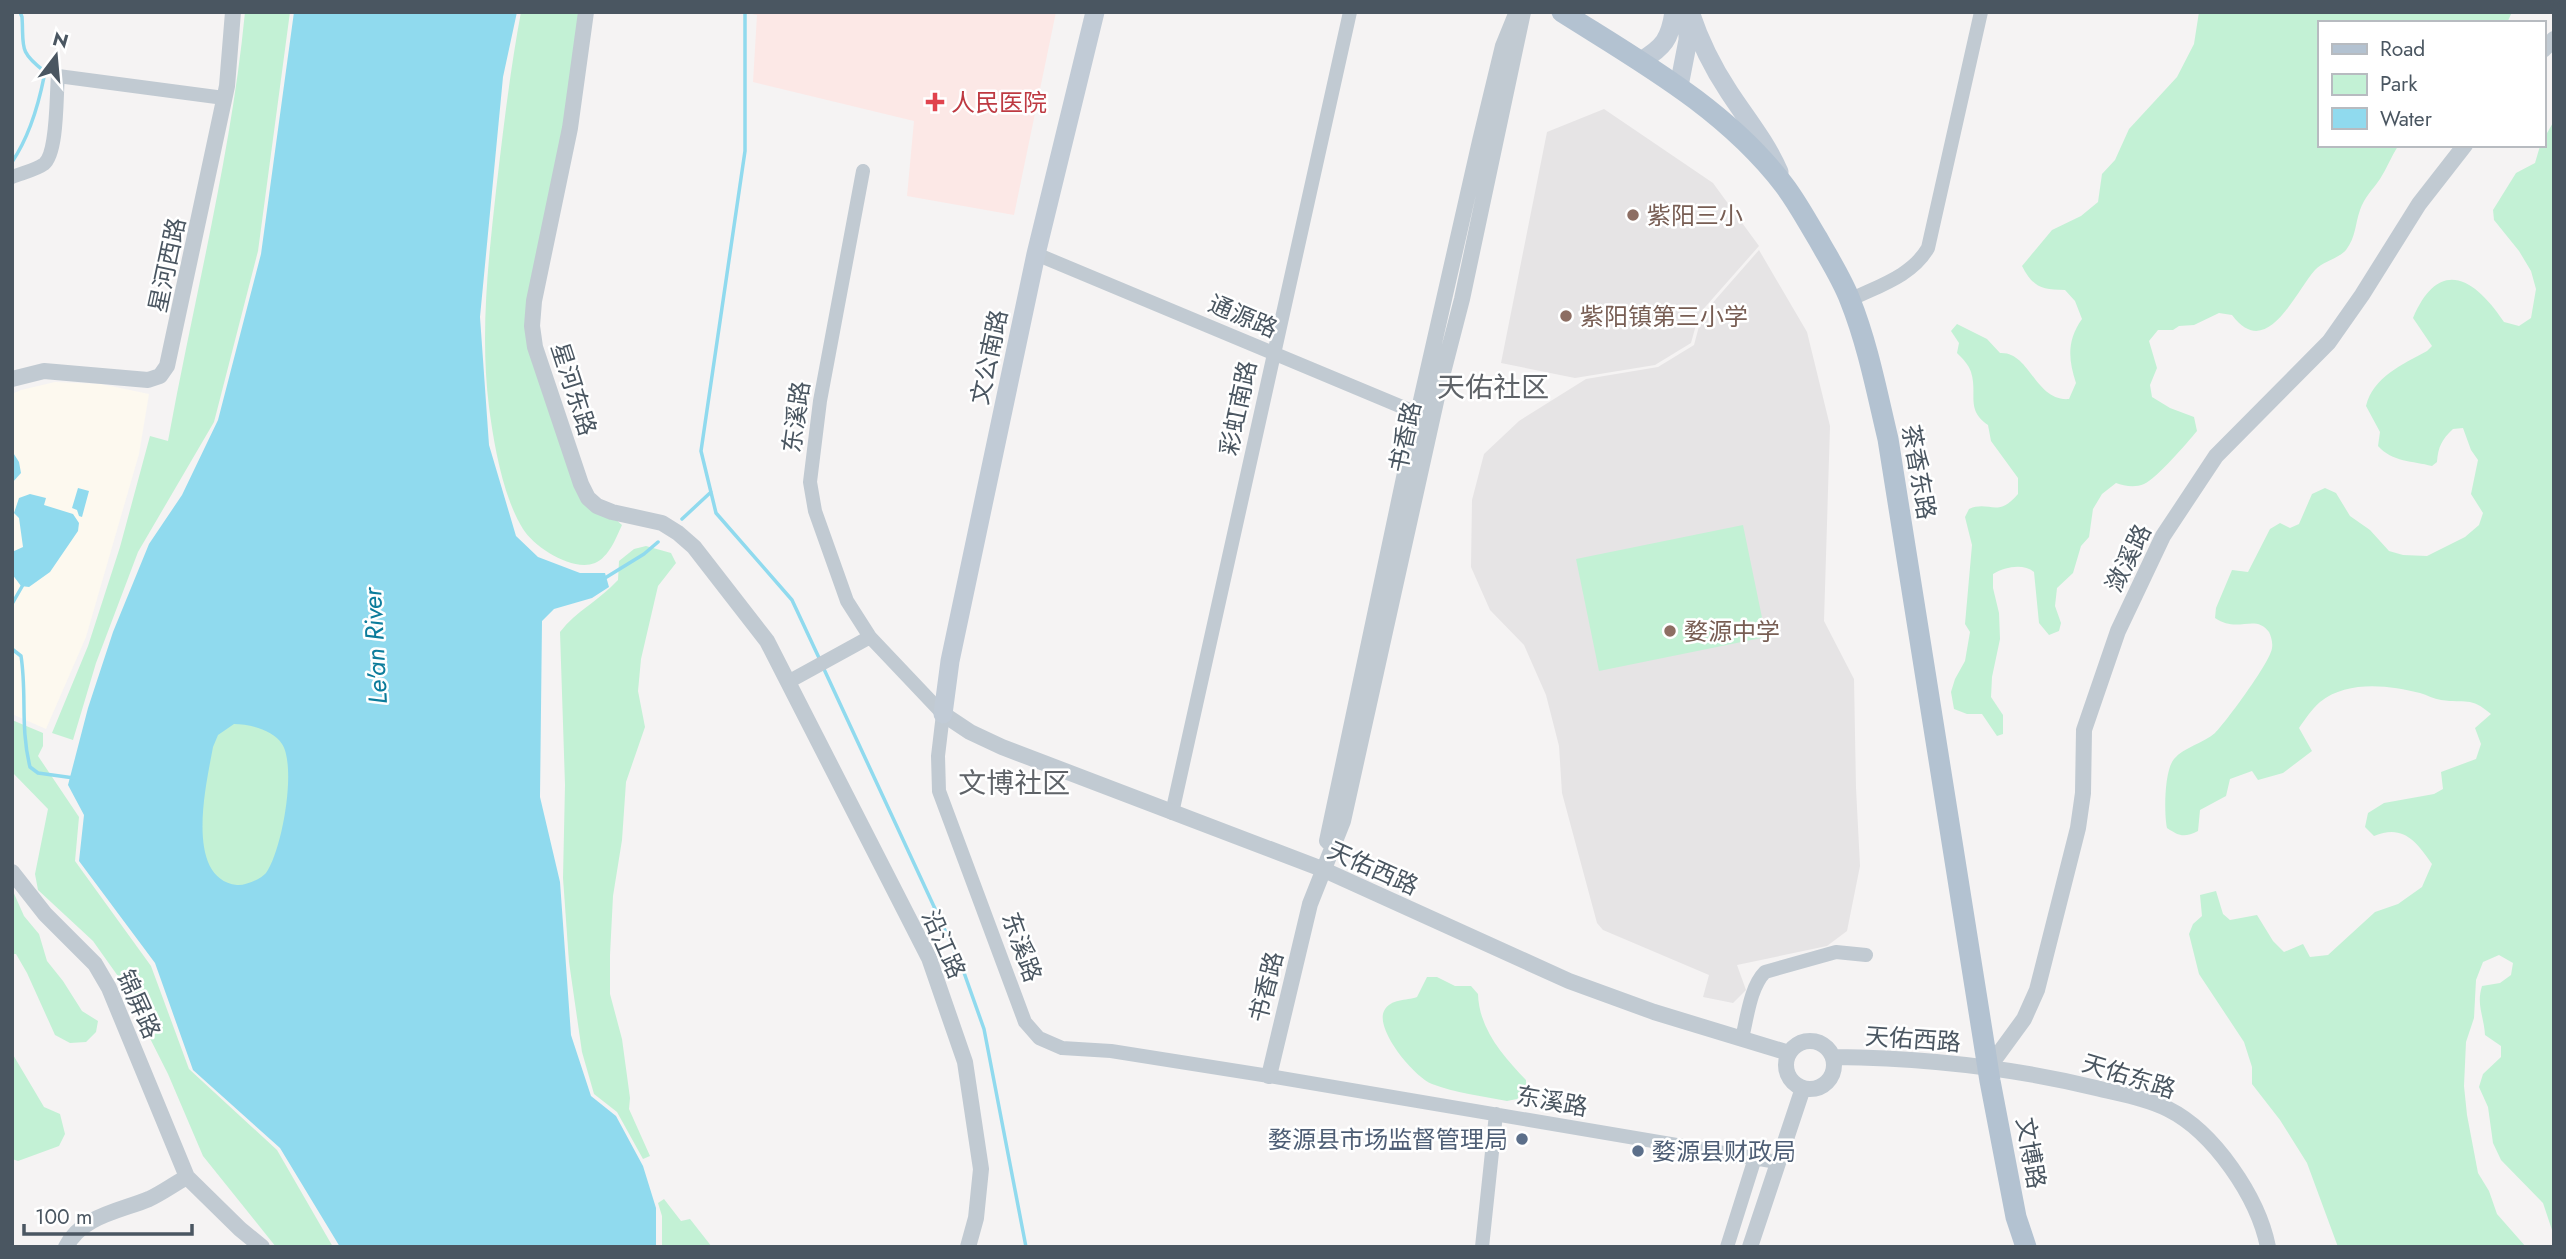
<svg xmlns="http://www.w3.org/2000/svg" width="2566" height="1259" viewBox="0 0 2566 1259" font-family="Jost,'Noto Sans SC',sans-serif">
	<rect width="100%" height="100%" fill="#f5f3f3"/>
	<path fill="#fdf9ef" d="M55,382L101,384L149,394L139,454L86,637L46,729L12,714V394L21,390Z"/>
	<path fill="#e6e4e5" d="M1604,109L1713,183L1759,246L1699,314L1691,343L1655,365L1575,378L1501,363L1547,132Z
		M1759,250L1807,332L1830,426L1824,621L1854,679L1856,788L1860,866L1847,931L1827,946L1737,965L1746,990L1733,1003L1703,997L1709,975L1603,930L1597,923L1562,793L1559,746L1546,695L1524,645L1490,610L1471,567L1472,500L1484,454L1519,421L1586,379L1658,367L1694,345L1702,315Z"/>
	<path fill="#fce8e6" d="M741,12H1056L1014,215L907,196L914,121L753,82L757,15Z"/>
	<path fill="#c3f1d5" d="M245,12H290L258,251L214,422L138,552L96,663L73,740L52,733L88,646L120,547L150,436L168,441C194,298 231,157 245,12Z
		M521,12H587L529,326L579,487L622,525C616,538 609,557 595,563C573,572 535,548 523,529C503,497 494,445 489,407C480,335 488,262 496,191C503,131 510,71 521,12Z
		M2199,12H2512L2507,23H2319V145L2398,146C2391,157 2387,168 2380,179C2373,189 2364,198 2360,210C2355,224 2356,237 2346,250C2338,259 2323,261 2315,270C2295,292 2267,362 2232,315L2219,313L2194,325L2179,326L2173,330H2158L2149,341L2157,368L2150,385L2152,397L2170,408L2194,417L2197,431C2188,442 2156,479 2144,484C2135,488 2124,486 2116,483L2102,494L2093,509L2089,537L2081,546L2073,573L2057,588L2055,606L2061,623L2059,631L2049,635L2039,623L2034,572C2023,563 2005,567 1993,574V588L1999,613L2000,639L1992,677L1991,697L2003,715V734L1997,736L1982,714H1967L1954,709L1951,692L1955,679L1965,661L1970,632L1965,624L1972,545L1965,517L1969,509C1990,500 1997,519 2018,494V478L1991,441L1988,425C1965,409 1978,394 1971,372C1969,365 1962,358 1957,353L1959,343L1951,331L1957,324L1987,339L2000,353C2030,351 2035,402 2069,399L2076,383C2068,359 2067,340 2082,319L2075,301L2065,290C2041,290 2033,287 2022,266L2052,230L2081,216L2098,202L2102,174L2115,160L2129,129L2177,77L2194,44Z
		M2554,121V1236L2543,1203L2501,1160L2493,1143L2488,1107L2479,1087L2483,1074L2501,1057V1046L2485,1035C2484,1016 2476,1005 2482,986L2500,983L2511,975L2513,963L2499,955L2483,962L2476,980L2474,1018L2466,1042L2464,1086L2467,1115L2478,1173L2489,1191L2497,1214L2526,1247H2338L2307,1163L2280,1120L2252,1084V1067L2244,1042L2199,974L2189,934L2193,924L2202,916L2200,895L2216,891L2223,914L2230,920L2257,915L2273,941L2284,952L2303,944L2310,957L2328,955L2375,912L2398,904L2422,887L2432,864C2416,841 2403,824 2374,836L2365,827L2368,813L2384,803L2434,794L2443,789L2441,772L2476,759L2481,744L2475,728L2491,714C2470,696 2466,704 2441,700C2434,699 2427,695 2420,693C2389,685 2347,680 2320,702C2312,709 2305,719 2299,728L2312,751L2283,773L2258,780L2252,771L2230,779L2226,796L2200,810L2198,831C2184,838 2179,836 2167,828C2164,814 2164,771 2174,759C2184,747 2204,743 2215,733C2226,722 2271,661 2272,648C2273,643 2271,636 2269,632C2255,613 2238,634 2215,618L2216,608L2232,570L2248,572L2270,529L2280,523L2290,528L2299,524L2312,494L2325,488L2336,493L2350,516L2370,530L2389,551L2403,555L2427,556L2465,537L2479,525L2483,513L2471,494L2478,460L2471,450L2463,428L2453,429C2442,439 2438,447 2437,462L2432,466C2413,461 2392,462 2378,446L2380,432L2366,406C2373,377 2403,364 2427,351L2432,346L2413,318C2439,257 2474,277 2504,322L2519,326L2531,318L2536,289L2531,271L2519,251L2494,220L2493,210L2516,173L2535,163L2540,146L2543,145V140Z
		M1743,525L1766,637L1599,671L1576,559Z
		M646,546L671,553L676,563L658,586L641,659L638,691L645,727L626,782L622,840L613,896L610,955V994L622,1039L630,1098L629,1109L650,1156L643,1159L617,1112L594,1094L582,1052L569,962L563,878L565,785L560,632C576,611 600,600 618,580L619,561L634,549Z
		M287,714L292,839L225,935L90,726Z
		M12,720L43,733V746L38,756L79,817L75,861L151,966L189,1069L277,1150L333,1247H276L203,1156L168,1074L120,979L93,941L38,890L35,874L48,809L12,772Z
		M12,889L24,916L39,934L47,961L63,981L82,1011L98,1021L96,1032L86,1042L70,1043L55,1035L27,973L16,954H12Z
		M1427,977H1437L1455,986H1471L1478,994C1479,1029 1503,1056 1526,1080V1090L1517,1099L1507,1101C1482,1096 1455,1093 1432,1084C1414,1077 1375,1030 1384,1011C1391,998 1406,1001 1417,997Z
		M12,1053L44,1107L60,1114L65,1134L59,1146L18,1161L12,1159Z
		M664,1199L681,1221L690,1219L712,1247H662V1216L658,1203Z"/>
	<path fill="#90daee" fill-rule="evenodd" d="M294,12H517L503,77L480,317L489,445L516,536L538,557L580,573H605L609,587L592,598L554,609L542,621L540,797L560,882L571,1035L591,1096L616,1116L643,1166L656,1208V1247H340L280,1148L193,1070L155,963L79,861L84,815L68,785L88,708L113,632L149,544L182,495L218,420L261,254ZM234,724C249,724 273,730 282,744C297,767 282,851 266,873C261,879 245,886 237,885C183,878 207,781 213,747L218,735Z
		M12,451L19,462L21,473L12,483Z
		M78,488L89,491L82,517L79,516L77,510L72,508Z
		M30,494L46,498L44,505L73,514L79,523L78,531L50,572L29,587L21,586L12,574V552L23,547L19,518L14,513L19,498Z"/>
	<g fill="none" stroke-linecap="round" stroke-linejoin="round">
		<path stroke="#90daee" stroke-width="3.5" d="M745,12V151L701,451L716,513L792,600L820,660
			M12,162C29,137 38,107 44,77V71C18,51 24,47 22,17L20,12
			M682,519L711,492
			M605,578L644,554L658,542
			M12,604L24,583
			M12,649L21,656C27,694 20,727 30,767L38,773L74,778
			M823,667L962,967L984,1029L1026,1247"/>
		<path stroke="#c1cad2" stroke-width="14" d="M863,171L820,401L810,482L815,511L847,601L870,637L943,714L938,756L939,791L1025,1022L1039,1038L1062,1048L1111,1051L1269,1076L1777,1162
			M12,177C22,173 36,170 44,164C58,153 56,94 58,76L224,98
			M1036,254L1407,409L1428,415
			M1850,300C1878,286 1912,276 1928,248L1981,12
			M788,682L870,637
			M1172,813L1350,12
			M1742,1038C1747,1019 1750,987 1765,972L1836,952L1866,955
			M1482,1247L1496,1114
			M1727,1247L1755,1158"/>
		<path stroke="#c1cad2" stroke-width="16" d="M586,12L570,128L534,301L532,326L535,347L581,484L588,498L597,506L612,512L662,523L678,533L694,547L767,641L929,958L965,1062L981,1169L976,1218L968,1247
			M2543,50L2554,39
			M12,379L44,371L148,380L160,376L167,366L227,86L233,12
			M943,714L970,732L1002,747L1322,869L1569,981L1654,1012L1789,1053
			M1327,841L1412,440L1480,141L1503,46L1516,14
			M12,872L45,914L95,964L109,988L187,1177L240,1229L262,1247
			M1786 1065a24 24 0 1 1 48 0a24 24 0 1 1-48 0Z
			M1834,1057C1922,1058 2010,1067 2096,1088C2120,1094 2146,1098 2168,1109C2214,1132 2258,1197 2268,1247
			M1989,1067L2024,1019L2037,990L2078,828L2083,793L2084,730L2118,631L2163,536L2216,456L2329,342L2362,295L2419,204L2465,145
			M1269,1076L1310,904L1343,821L1439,388L1462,299L1523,12
			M66,1247C81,1216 120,1211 149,1199C162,1193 174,1184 187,1177
			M1750,1247L1803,1088"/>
		<path stroke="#c1cbd6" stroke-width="19" d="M1690,12C1699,39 1713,68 1729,92C1746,118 1766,142 1779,172
			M1641,61C1664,47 1670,39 1674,12
			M1679,86L1688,40V18
			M943,714L950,661L1036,254L1095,12"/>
		<path stroke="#b3c2d1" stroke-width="21" d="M1562,12C1641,62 1726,109 1784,185C1797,202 1807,221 1818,239C1829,259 1842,279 1850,300C1868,345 1877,393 1888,439L1990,1081L2016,1217L2026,1247"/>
	</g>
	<path fill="#e0444e" stroke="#fff" stroke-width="2.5" d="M931.5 91.5h7v7h7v7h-7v7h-7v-7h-7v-7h7z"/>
	<g fill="#8d6e63" stroke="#fff" stroke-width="2.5">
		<circle cx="1633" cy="215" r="7"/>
		<circle cx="1566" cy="316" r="7"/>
		<circle cx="1670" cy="631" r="7"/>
	</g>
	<g fill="#5c6f8a" stroke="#fff" stroke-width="2.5">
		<circle cx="1522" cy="1139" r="7"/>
		<circle cx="1638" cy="1151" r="7"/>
	</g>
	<g text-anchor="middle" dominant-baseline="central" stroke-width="5" stroke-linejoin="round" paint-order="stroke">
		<g font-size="24" fill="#be3a42" stroke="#fff" text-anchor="start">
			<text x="951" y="102">人民医院</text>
		</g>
		<g font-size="24" fill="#785e54" stroke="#fff" text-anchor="start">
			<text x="1647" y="215">紫阳三小</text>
			<text x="1580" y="316">紫阳镇第三小学</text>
			<text x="1684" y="631">婺源中学</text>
		</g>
		<g font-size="24" fill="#4a5661" stroke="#fff">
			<text transform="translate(167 265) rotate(-78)">星河西路</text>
			<text transform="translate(1243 316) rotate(23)">通源路</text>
			<text transform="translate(989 357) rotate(-78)">文公南路</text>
			<text transform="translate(574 389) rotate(72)">星河东路</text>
			<text transform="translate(1238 408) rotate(-78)">彩虹南路</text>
			<text transform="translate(796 417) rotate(-82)">东溪路</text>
			<text transform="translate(1405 437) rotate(-78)">书香路</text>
			<text transform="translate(1919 472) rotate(80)">茶香东路</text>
			<text transform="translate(2128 558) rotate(-64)">潋溪路</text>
			<text transform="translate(1373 868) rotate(24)">天佑西路</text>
			<text transform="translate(944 944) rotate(66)">沿江路</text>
			<text transform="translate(1022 947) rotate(70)">东溪路</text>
			<text transform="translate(1266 987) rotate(-76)">书香路</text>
			<text transform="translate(139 1004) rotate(66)">锦屏路</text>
			<text transform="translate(1913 1039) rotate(4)">天佑西路</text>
			<text transform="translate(2129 1076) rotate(17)">天佑东路</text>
			<text transform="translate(1552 1101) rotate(10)">东溪路</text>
			<text transform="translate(2031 1153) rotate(80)">文博路</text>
		</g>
		<g font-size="24" fill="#4e5e75" stroke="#fff" text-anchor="end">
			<text x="1508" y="1139">婺源县市场监督管理局</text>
			<text x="1652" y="1151" text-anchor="start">婺源县财政局</text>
		</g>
		<g font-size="26" font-style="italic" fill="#0c7c9b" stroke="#fff">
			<text transform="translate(375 646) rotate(-93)">Le'an River</text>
		</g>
		<g font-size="28" fill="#5f6368" stroke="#fff">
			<text x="1493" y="387">天佑社区</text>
			<text x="1014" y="783">文博社区</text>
		</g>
	</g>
	<rect width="2566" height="1259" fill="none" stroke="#4a5661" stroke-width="28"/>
	<rect x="2318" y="21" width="228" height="126" fill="#ffffff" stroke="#b7bbc0" stroke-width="2"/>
	<rect x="2332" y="44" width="35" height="10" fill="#b3c2d1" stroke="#b7bbc0" stroke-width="2"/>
	<text x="2380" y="56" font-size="21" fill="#4a5661">Road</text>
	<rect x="2332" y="74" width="35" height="21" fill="#c3f1d5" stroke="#b7bbc0" stroke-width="2"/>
	<text x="2380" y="91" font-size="21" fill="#4a5661">Park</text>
	<rect x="2332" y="108" width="35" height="21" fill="#90daee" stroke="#b7bbc0" stroke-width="2"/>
	<text x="2380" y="126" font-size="21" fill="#4a5661">Water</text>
	<g transform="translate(56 56) rotate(16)" stroke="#ffffff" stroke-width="5" paint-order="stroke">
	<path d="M0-5L12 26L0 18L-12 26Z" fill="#4a5661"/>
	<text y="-10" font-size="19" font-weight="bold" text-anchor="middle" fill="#4a5661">N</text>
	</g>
	<path d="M24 1224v10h168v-10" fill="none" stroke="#4a5661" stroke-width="3.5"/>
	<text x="35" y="1224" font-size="21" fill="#4a5661" stroke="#ffffff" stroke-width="5" paint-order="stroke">100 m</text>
</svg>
